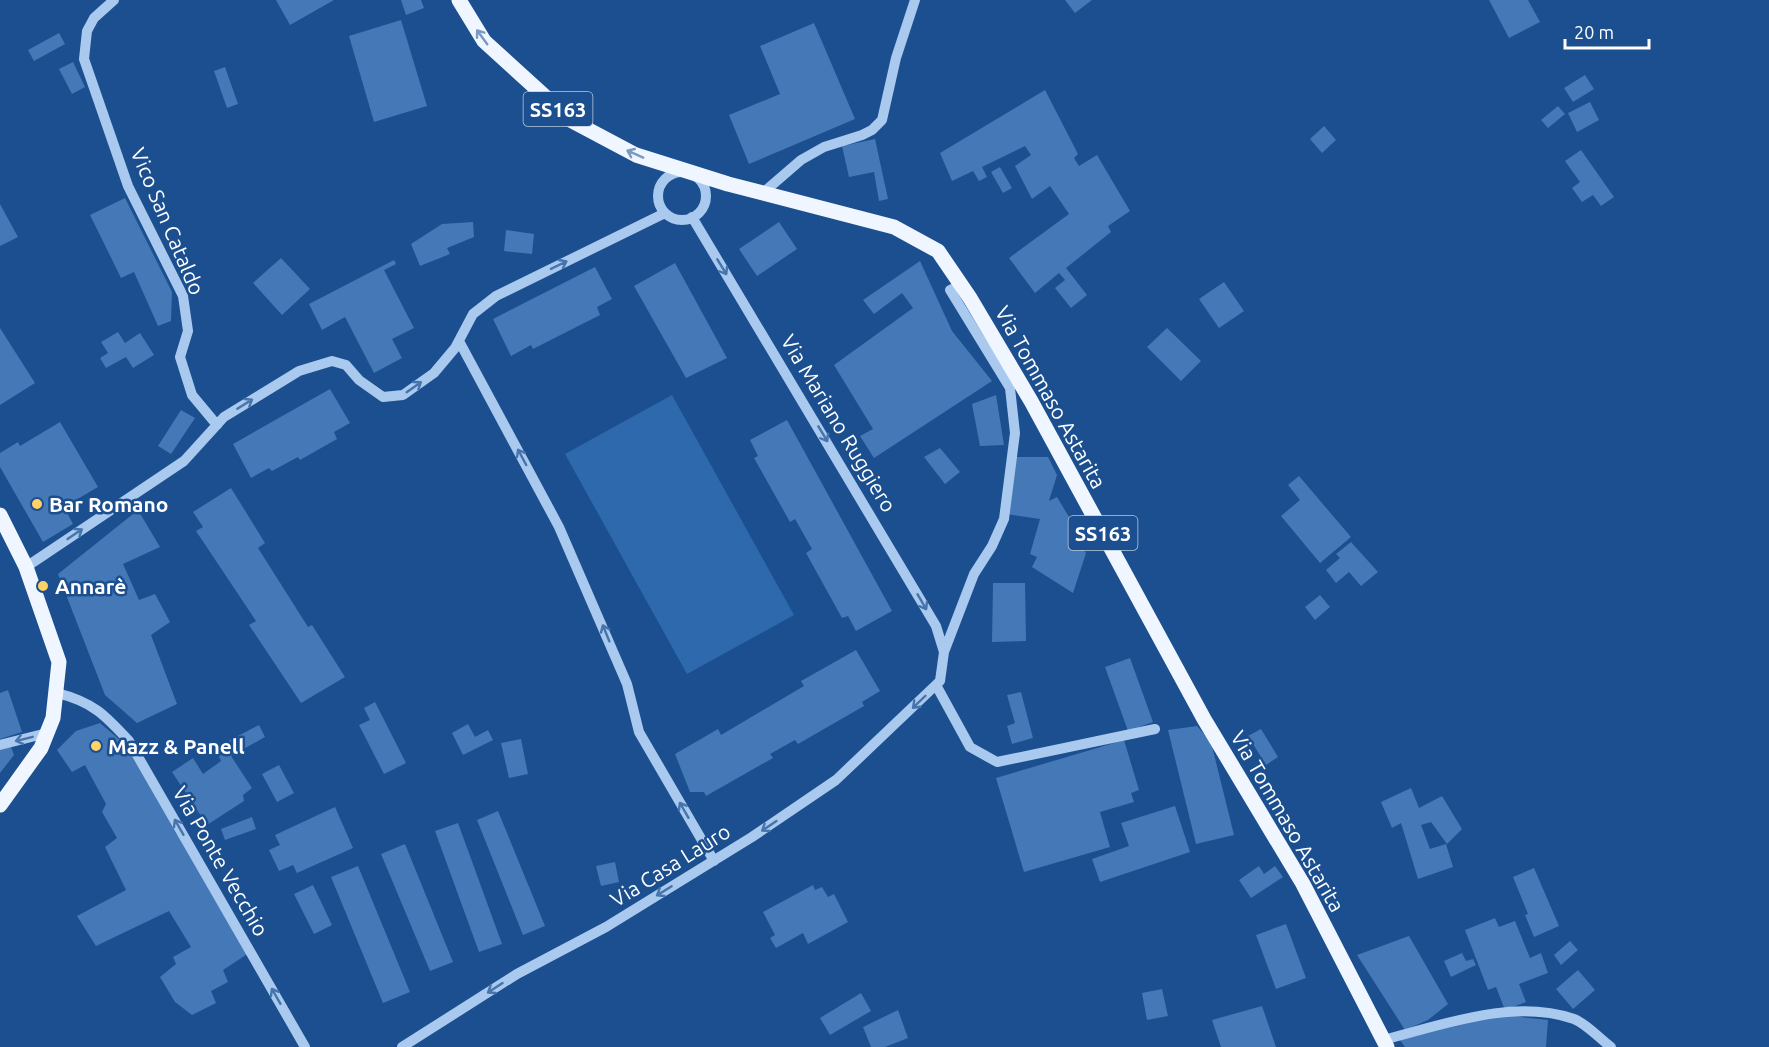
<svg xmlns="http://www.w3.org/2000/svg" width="1769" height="1047" viewBox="0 0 1769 1047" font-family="Ubuntu,sans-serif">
	<rect width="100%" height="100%" fill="#1b4f8f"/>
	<path fill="#2e69ad" d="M672,395L794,615L687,674L565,454Z"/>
	<path fill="#4478b7" d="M276,0H334L290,25Z
		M401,0H421L424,8L406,15Z
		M1065,0H1092L1075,13Z
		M1489,0H1528L1540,22L1509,38Z
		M401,20L427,106L374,122L349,36Z
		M814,23L855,119L749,164L729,115L780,94L760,46Z
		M59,33L65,44L34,61L28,50Z
		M73,62L85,87L72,94L59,69Z
		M225,67L238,104L227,108L214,71Z
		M1585,75L1594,89L1573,102L1564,88Z
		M1045,90L1078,154L1074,158L1079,166L1097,155L1130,211L1108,226L1111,232L1066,268L1087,295L1071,308L1055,288L1065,280L1059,273L1035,293L1009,258L1069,214L1050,186L1032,199L1015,166L1031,155L1025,146L982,167L987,177L979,181L973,171L952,181L940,153Z
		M1590,102L1599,120L1577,132L1568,113Z
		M1558,106L1565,114L1548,128L1541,120Z
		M1324,126L1336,140L1322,153L1310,139Z
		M875,139L888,199L879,201L874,172L849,177L842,146Z
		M1581,150L1614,197L1601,206L1593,195L1582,202L1572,188L1580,182L1565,161Z
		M1000,167L1012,188L1003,193L991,172Z
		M125,198L172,292L171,321L158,326L134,272L121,278L90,215Z
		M0,204L18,237L0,246Z
		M473,222L474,237L447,248L450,254L420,266L411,244L442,224Z
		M779,222L797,249L757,276L739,249Z
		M506,230L534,234L532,254L504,251Z
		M281,258L310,289L282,315L253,283Z
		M394,260L396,264L384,270L414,328L392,339L402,358L374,373L345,317L322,330L309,304Z
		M920,261L952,331L992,381L874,458L860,436L873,429L834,365L913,308L902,293L874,314L863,300Z
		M675,263L727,358L686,378L634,286Z
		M595,267L612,299L597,307L600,315L533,349L531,345L511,356L493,319Z
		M1224,282L1244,311L1219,328L1199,299Z
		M0,328L35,383L0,405Z
		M1167,328L1201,361L1181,381L1147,347Z
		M118,332L125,343L140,333L154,355L133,368L126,357L106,368L100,358L108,353L101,342Z
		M330,389L350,423L334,432L337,439L300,460L298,457L272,471L269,468L251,478L233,444Z
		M996,395L1004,445L980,446L972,404Z
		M181,410L195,418L171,454L158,446Z
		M787,420L892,611L856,631L848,616L842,618L806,553L812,549L795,519L790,522L754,458L758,456L750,440Z
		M60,422L98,487L64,507L73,524L43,542L0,467V453L18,442L20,446Z
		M940,448L960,472L945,484L924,457Z
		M1014,457H1048L1057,475L1049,501L1057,497L1084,542L1080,545L1086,553L1073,593L1032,567L1037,557L1030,554L1040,519L1006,514Z
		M1299,476L1351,537L1320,563L1281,516L1300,500L1288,485Z
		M231,488L265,543L258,548L308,627L312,625L345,677L301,703L249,625L256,621L196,531L203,527L193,512Z
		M138,510L160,547L123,564L139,600L155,594L170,622L151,635L177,704L137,723L105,695L58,574Z
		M1351,542L1378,572L1361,586L1349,572L1336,583L1326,570L1340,558L1336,554Z
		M993,583H1025L1026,641L992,642Z
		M1320,595L1330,607L1315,620L1305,607Z
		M856,650L880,691L862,702L864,706L798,744L795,740L770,754L773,758L706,796L704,792H690L675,754L718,729L721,735L804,686L801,681Z
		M1130,658L1153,722L1128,731L1105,667Z
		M8,690L22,732L0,739V693Z
		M1021,692L1033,738L1012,744L1007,726L1015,723L1007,695Z
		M375,702L406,763L384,774L359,725L370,720L364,708Z
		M100,723L127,746L249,953L223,970L228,982L211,991L216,1003L192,1015L175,1002L160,977L176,964L173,957L191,947L169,911L96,946L77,916L126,890L105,847L117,838L102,812L106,804L85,765L72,772L57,750L76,731Z
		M468,724L475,737L488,730L493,740L463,755L452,733Z
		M259,725L265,737L231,756L252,788L243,795L244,801L207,825L172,772L193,758L203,774L221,761L215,748Z
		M1197,726L1211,742L1234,835L1196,844L1168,730Z
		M1261,729L1278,757L1266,765L1248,736Z
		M521,739L528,774L509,778L501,743Z
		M1124,740L1139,790L1131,793L1134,802L1100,812L1110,847L1024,872L996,778Z
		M11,747L14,755L0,773V750Z
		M279,765L294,793L277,802L262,774Z
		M1411,788L1419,808L1442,796L1462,829L1447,844L1431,822L1421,825L1430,849L1446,844L1453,867L1418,879L1401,823L1392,828L1381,802Z
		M1175,806L1190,852L1100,882L1092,859L1129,846L1121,823Z
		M335,807L353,848L297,873L293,865L279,871L269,850L280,845L275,835Z
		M498,811L545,926L523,935L477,820Z
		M252,817L256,829L225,840L221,829Z
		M458,823L502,944L479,952L435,831Z
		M405,844L453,962L430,971L381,854Z
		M615,862L619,882L601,886L596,866Z
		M358,866L410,992L383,1003L331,877Z
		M1259,866L1264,874L1275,866L1283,877L1251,898L1239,880Z
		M1534,868L1559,926L1534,937L1525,915L1528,914L1513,877Z
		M313,885L332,925L314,934L294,894Z
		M813,885L815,890L822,887L828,897L834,894L848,922L808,944L803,933L776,948L770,938L775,935L763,912Z
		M1495,918L1499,927L1515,921L1530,958L1541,953L1548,973L1519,984L1526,1002L1505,1010L1496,987L1488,990L1465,930Z
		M1286,924L1306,978L1276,989L1256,935Z
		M1409,936L1448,1004L1428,1020L1405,1030L1357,955Z
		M1570,941L1578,950L1561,965L1554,955Z
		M1462,953L1466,961L1473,959L1476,965L1451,977L1444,961Z
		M1578,970L1595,990L1573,1009L1556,989Z
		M1162,989L1168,1016L1147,1020L1142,993Z
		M861,993L871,1011L830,1035L820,1018Z
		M1262,1006L1276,1047H1221L1212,1020Z
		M898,1010L908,1038L885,1047H871L863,1027Z
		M1493,1014L1548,1020L1546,1047H1405L1400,1040Z"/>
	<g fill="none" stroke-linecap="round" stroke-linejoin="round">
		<path stroke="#a9c9ee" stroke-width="10" d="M114,0L94,18L87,31L84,59L128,186L183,296L188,331L180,357L192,395L217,425
			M658 196a24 24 0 1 1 48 0a24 24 0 1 1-48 0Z
			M764,192L801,160L824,147L862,135L872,130L882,120L896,58L915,0
			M692,217L936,626L944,652
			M459,341L559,527L627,684L639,732L714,861
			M26,567L184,461L224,417L299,371L332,361L346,365L359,380L383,397L403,395L434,373L455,348L473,314L496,296L665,213
			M936,685L970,747L997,762L1155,729
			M57,693C93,702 105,715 129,741L305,1047
			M0,745L47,733
			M1383,1040C1443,1025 1512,998 1574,1019C1587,1024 1600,1039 1611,1047
			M402,1047L517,974L606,927L752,837L836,780L940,681L944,652L974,574L992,546L1004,519L1015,433L1010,388L950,290L961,285"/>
		<path stroke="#f0f6ff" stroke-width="15" d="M459,0L484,41L572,121L636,155L728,184L894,227L938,251L970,298L1031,401L1204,719L1303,884L1387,1047
			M0,515L26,567L59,662L53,718L41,748L0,805"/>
	</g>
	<defs><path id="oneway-shaft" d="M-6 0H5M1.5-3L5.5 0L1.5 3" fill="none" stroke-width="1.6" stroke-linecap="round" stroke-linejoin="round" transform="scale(1.5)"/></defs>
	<g stroke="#7b9ac1">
		<use href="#oneway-shaft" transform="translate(482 37) rotate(-126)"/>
		<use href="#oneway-shaft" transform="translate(635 154) rotate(-156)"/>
	</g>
	<g stroke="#4674ac">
		<use href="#oneway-shaft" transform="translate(559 265) rotate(-26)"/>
		<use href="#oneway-shaft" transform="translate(722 267) rotate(59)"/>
		<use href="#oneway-shaft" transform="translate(414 387) rotate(-35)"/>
		<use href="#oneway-shaft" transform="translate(245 404) rotate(-32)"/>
		<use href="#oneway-shaft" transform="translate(823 434) rotate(59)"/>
		<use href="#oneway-shaft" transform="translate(522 457) rotate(-118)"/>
		<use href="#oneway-shaft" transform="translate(75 534) rotate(-34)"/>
		<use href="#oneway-shaft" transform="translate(922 602) rotate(60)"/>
		<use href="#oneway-shaft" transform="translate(606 633) rotate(-112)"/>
		<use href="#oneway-shaft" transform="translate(919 702) rotate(136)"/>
		<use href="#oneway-shaft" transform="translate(24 739) rotate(166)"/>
		<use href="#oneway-shaft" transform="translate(684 810) rotate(-120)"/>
		<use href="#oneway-shaft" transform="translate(769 826) rotate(146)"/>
		<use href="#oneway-shaft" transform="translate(179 827) rotate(-120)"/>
		<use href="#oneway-shaft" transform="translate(664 891) rotate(148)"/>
		<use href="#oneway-shaft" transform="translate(495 988) rotate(147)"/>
		<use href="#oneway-shaft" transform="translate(276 996) rotate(-120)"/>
	</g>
	<g fill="#ffd166" stroke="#1b4f8f" stroke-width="2">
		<circle cx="37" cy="504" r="6"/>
		<circle cx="43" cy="586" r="6"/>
		<circle cx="96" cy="746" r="6"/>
	</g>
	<g text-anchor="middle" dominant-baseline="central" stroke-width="5" stroke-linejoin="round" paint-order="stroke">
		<g fill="#1b4f8f" stroke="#bbcadd" stroke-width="1.5">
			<rect x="523.5" y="92" width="69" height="34" rx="4.5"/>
			<rect x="1068.5" y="516" width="69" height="34" rx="4.5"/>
		</g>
		<g font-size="20" font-weight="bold" fill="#fff">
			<text x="558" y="109">SS163</text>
			<text x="1103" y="533">SS163</text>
		</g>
		<g font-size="21" fill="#fff" stroke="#1b4f8f">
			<text transform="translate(168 221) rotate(67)">Vico San Cataldo</text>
			<text transform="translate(1051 397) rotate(61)">Via Tommaso Astarita</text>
			<text transform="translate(839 423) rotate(59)">Via Mariano Ruggiero</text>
			<text transform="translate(1288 821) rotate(60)">Via Tommaso Astarita</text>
			<text transform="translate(221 861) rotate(60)">Via Ponte Vecchio</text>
			<text transform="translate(670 865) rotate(-32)">Via Casa Lauro</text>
		</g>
		<g font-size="21" font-weight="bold" fill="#fff" stroke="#1b4f8f" text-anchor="start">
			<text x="49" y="504">Bar Romano</text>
			<text x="55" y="586">Annarè</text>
			<text x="108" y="746">Mazz &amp; Panell</text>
		</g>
	</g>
	<path d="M1565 39v9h84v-9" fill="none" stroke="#ffffff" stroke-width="3"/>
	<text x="1574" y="39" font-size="18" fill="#ffffff" stroke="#1b4f8f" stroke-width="4.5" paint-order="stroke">20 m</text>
</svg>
